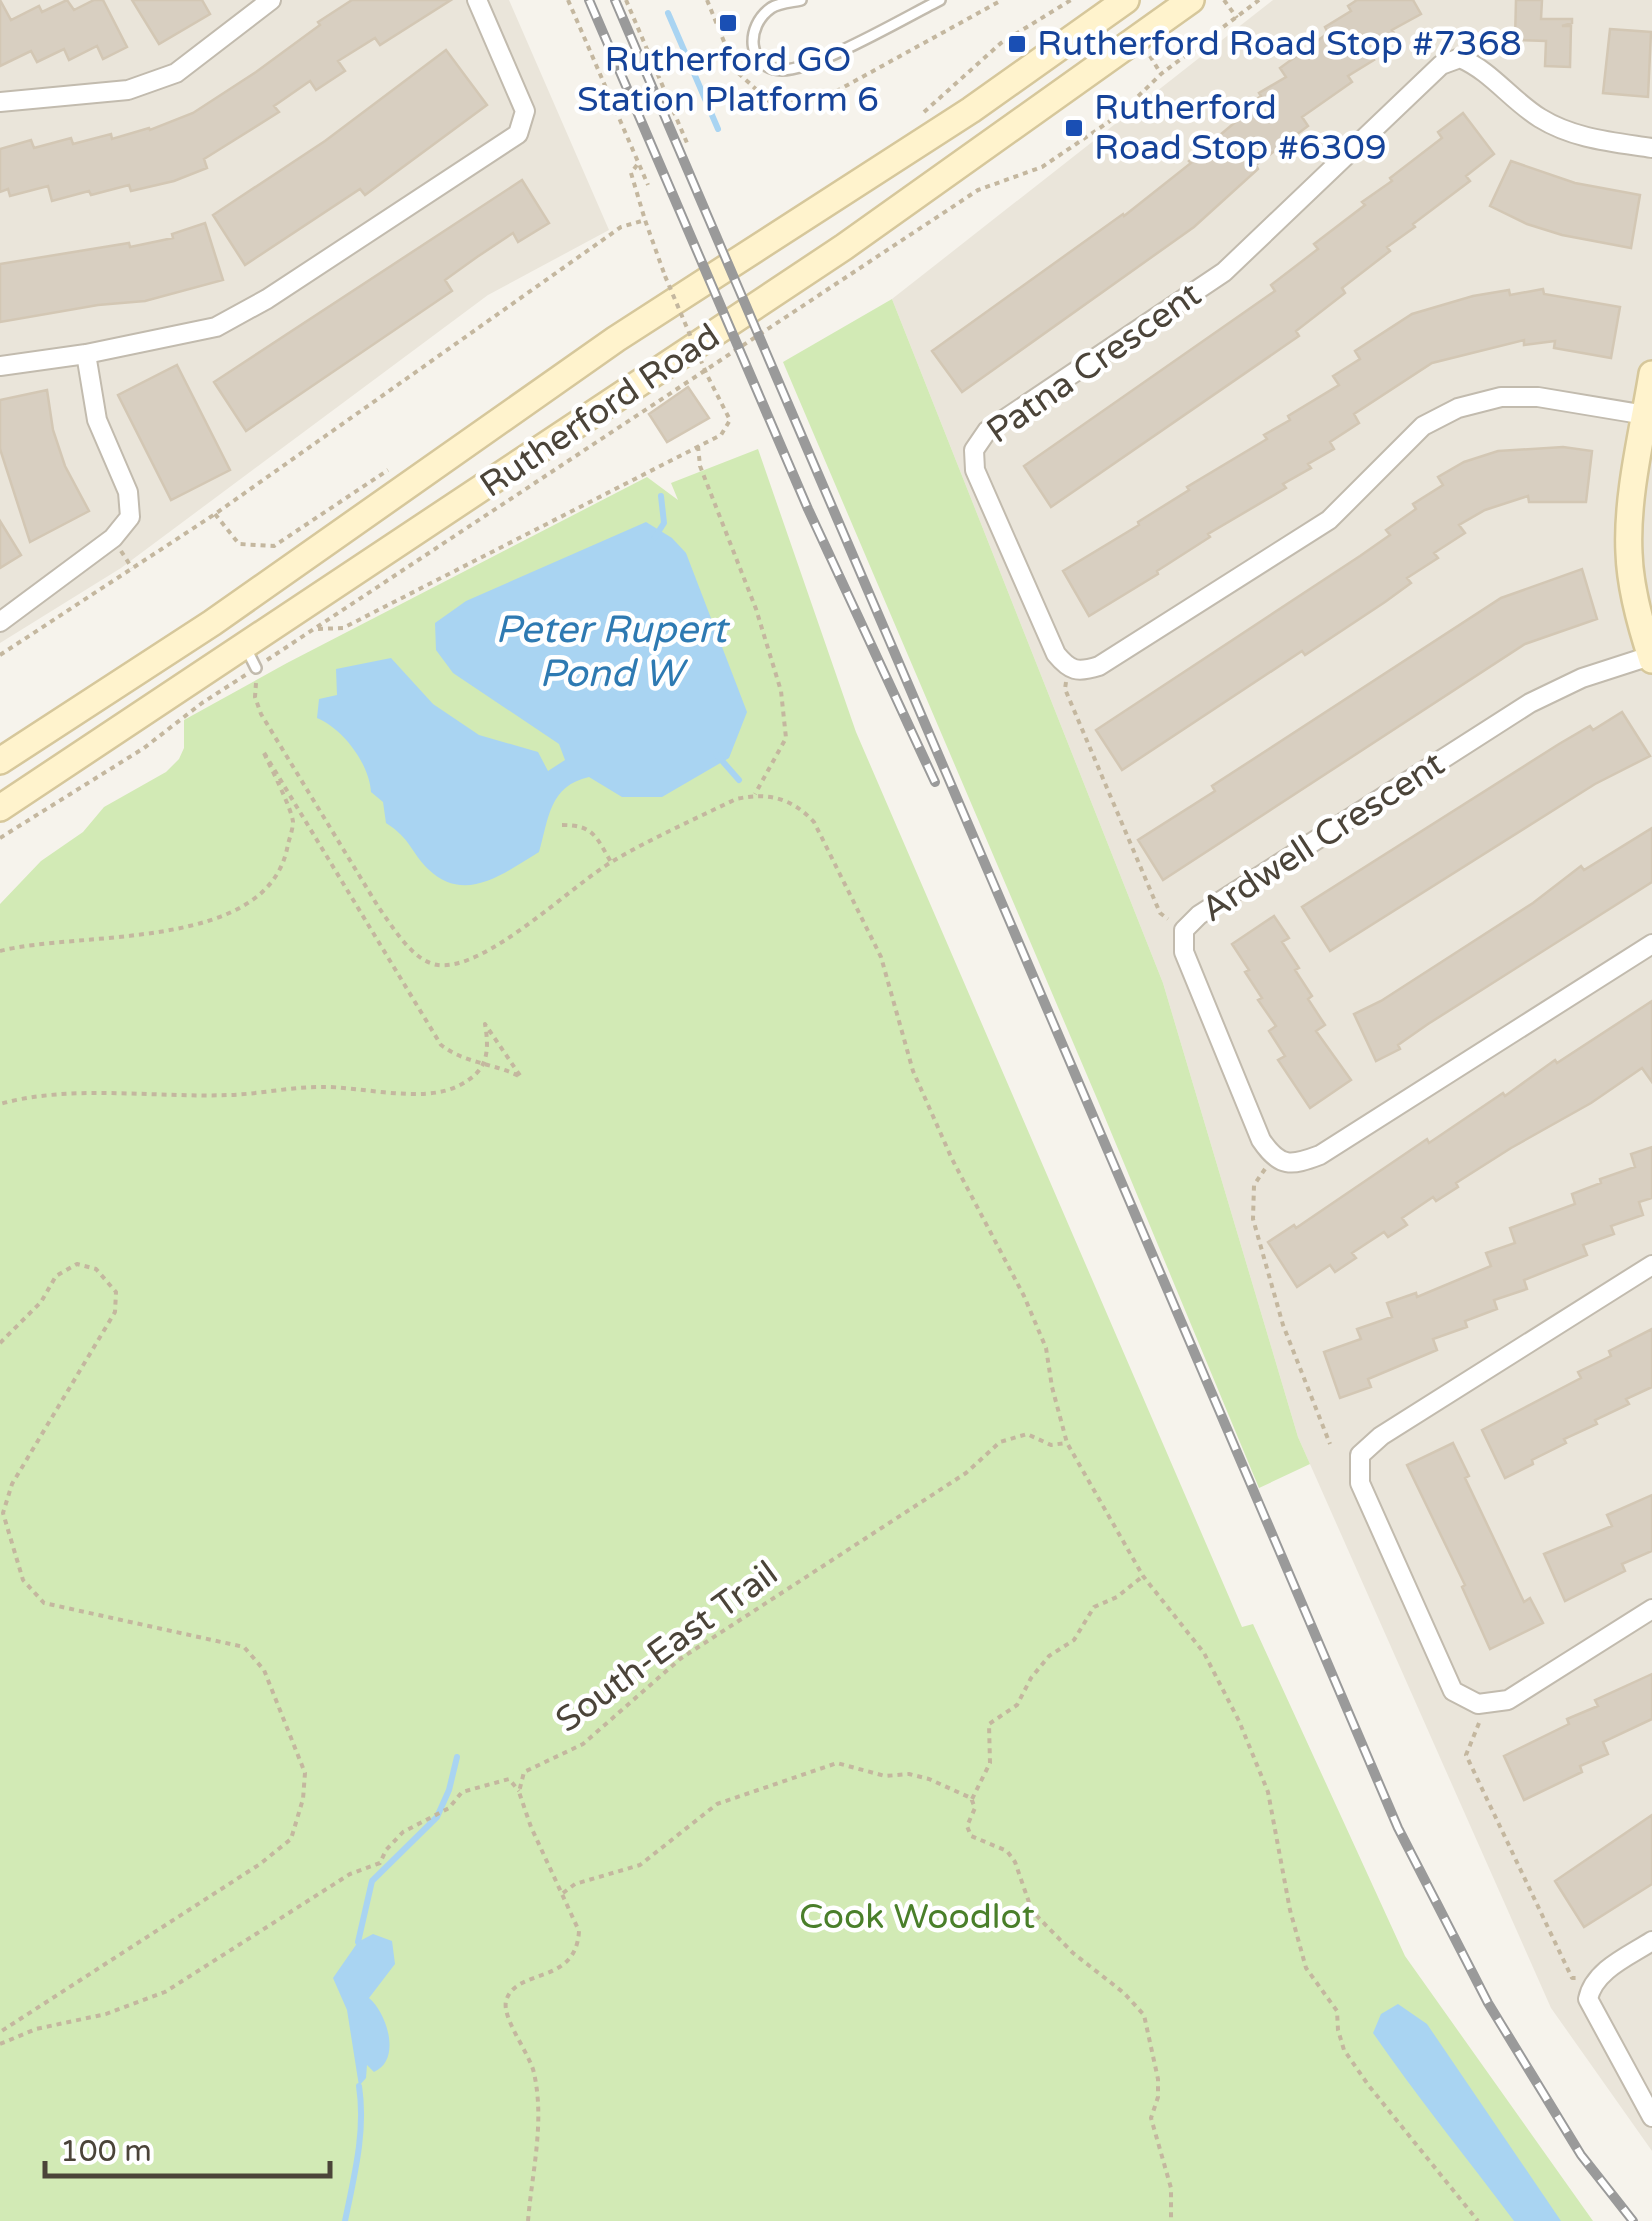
<svg xmlns="http://www.w3.org/2000/svg" width="1652" height="2221" viewBox="0 0 1652 2221" font-family="'Varela Round',sans-serif">
	<rect width="100%" height="100%" fill="#f6f3ec"/>
	<path fill="#eae5da" d="M0,0H509L609,230L488,295L121,568L0,643Z
		M1273,0H1652V2151L1551,2008L1298,1437L1163,983L892,299Z"/>
	<path fill="#d2eab5" d="M892,299L1163,983L1298,1437L1310,1464L1259,1488L1101,1108L783,362Z
		M758,449L856,732L1242,1627L1253,1624L1405,1956L1593,2221H0V904L41,861L83,832L104,807L166,772L179,759L184,748V720L287,663L647,477L678,500L671,483Z"/>
	<path fill="#a9d4f2" d="M646,522L672,538L686,553L747,712L729,758L662,797H622L589,777C549,786 549,818 539,852C504,873 465,905 428,869C410,851 411,839 386,823L383,802L371,792C369,763 343,729 317,718L319,699L337,695L336,669L391,658L433,704L479,735L538,752L548,771L565,760L559,744L453,673L436,650L435,623L466,601Z
		M373,1934L392,1941L395,1964L369,1998C387,2013 402,2060 374,2072L367,2065L366,2078L359,2086L347,2010L333,1978L358,1942Z
		M1398,2004L1427,2024L1561,2221H1514C1467,2158 1417,2097 1373,2033L1381,2014Z"/>
	<g fill="none" stroke-linecap="round" stroke-linejoin="round">
		<path stroke="#a9d4f2" stroke-width="6" d="M668,13L718,129
			M655,537L664,523L661,496
			M717,755L739,780
			M358,1942L372,1881L437,1817L449,1790L457,1757
			M345,2221C354,2177 366,2131 359,2086"/>
	</g>
	<path fill="#d8cfc1" stroke="#d3c7b4" stroke-width="2.5" d="M0,0L11,20L39,6L42,12L67,0L74,10L94,0H103L127,47L103,59L97,46L69,60L64,49L37,62L31,51L0,66Z
		M132,0H202L210,14L159,44Z
		M352,0H451L380,45L375,38L338,61L345,71L316,90L310,81L274,106L279,112L204,159L207,168L174,181L131,191L129,185L91,195L89,191L52,201L48,186L10,196L8,189L0,192V149L31,140L34,148L71,138L73,144L111,134L112,139L149,128L150,130L193,113L256,72L320,25L318,22Z
		M1357,0H1413L1421,14L1392,30L1397,38L1370,55L1374,60L1348,76L1352,82L1302,117L1308,126L1256,165L1258,169L1194,227L962,392L932,351L1123,214L1124,216L1191,163L1189,161L1239,119L1236,115L1261,96L1259,93L1286,77L1280,68L1328,33L1325,27L1351,11L1348,6Z
		M1516,0H1542L1541,19H1572V23L1562,26H1571L1570,67L1545,66L1546,41L1515,40Z
		M1610,29L1651,32L1648,97L1603,93Z
		M446,50L487,105L365,195L360,189L245,265L213,215L325,141Z
		M1463,113L1494,154L1466,176L1470,181L1413,224L1415,227L1387,247L1390,251L1342,288L1345,293L1296,331L1299,336L1051,507L1024,466L1275,291L1271,285L1318,249L1314,244L1365,205L1362,202L1392,181L1390,178L1442,138L1438,132Z
		M1511,161L1575,183L1640,195L1631,248L1562,235L1527,224L1490,206Z
		M522,180L549,223L518,242L513,233L477,257L445,280L452,291L246,431L214,382Z
		M205,223L223,280L145,301L98,305L0,322V264L129,243L130,247L173,238L172,234Z
		M1543,289L1544,294L1620,307L1611,358L1554,348L1555,341L1524,345V340L1432,363L1354,414L1359,423L1330,442L1334,449L1308,464L1311,468L1283,484L1286,488L1208,534L1210,537L1157,571L1158,574L1089,616L1063,571L1139,525L1138,522L1189,490L1187,487L1267,439L1264,435L1290,420L1288,416L1339,385L1333,376L1360,359L1355,351L1412,314L1473,296L1509,290L1510,295Z
		M177,365L230,470L171,500L118,395Z
		M688,387L709,418L667,442L649,414Z
		M47,390L53,430L65,466L89,511L30,542L0,449V400Z
		M1563,447L1592,451L1586,502H1529L1528,496L1485,510L1459,525L1465,533L1434,553L1438,558L1407,578L1411,583L1385,602L1305,655L1302,651L1122,770L1096,730L1360,556L1390,535L1386,530L1416,509L1413,504L1443,485L1438,477L1464,462L1498,451Z
		M0,521L21,555L0,568Z
		M1582,569L1597,619L1525,644L1163,880L1138,840L1215,791L1212,786L1501,598Z
		M1622,712L1650,756L1595,784L1330,951L1302,907L1559,744L1590,726L1593,730Z
		M1652,828V882L1428,1024L1398,1045L1400,1049L1376,1061L1354,1014L1381,1001L1533,903L1581,866L1584,870Z
		M1274,916L1289,938L1282,942L1299,968L1295,970L1312,996L1308,999L1325,1025L1316,1031L1351,1080L1310,1108L1278,1060L1285,1056L1269,1031L1276,1026L1258,1000L1262,998L1245,972L1249,970L1232,944Z
		M1652,1001V1082L1642,1068L1591,1103L1511,1148L1456,1183L1458,1187L1436,1201L1433,1197L1402,1218L1407,1225L1388,1237L1384,1232L1352,1253L1356,1258L1335,1272L1330,1265L1297,1287L1268,1242L1294,1225L1296,1228L1427,1139L1429,1143L1503,1093L1505,1096L1555,1060L1557,1063Z
		M1652,1147V1198L1639,1202L1643,1215L1611,1226L1614,1234L1583,1245L1587,1255L1524,1280L1527,1289L1494,1300L1497,1309L1465,1321L1467,1327L1433,1339L1437,1350L1368,1379L1371,1387L1340,1398L1324,1352L1361,1339L1357,1329L1392,1317L1387,1303L1416,1293L1417,1297L1491,1266L1486,1253L1515,1243L1510,1228L1575,1204L1572,1194L1601,1183L1600,1179L1635,1167L1631,1154Z
		M1652,1329V1387L1626,1399L1629,1404L1595,1420L1597,1424L1564,1439L1566,1443L1532,1460L1533,1464L1505,1478L1482,1430L1581,1378L1578,1372L1611,1356L1609,1351Z
		M1453,1443L1469,1476L1465,1478L1524,1602L1530,1598L1543,1623L1490,1649L1462,1587L1465,1585L1407,1465Z
		M1652,1495V1551L1622,1564L1625,1571L1565,1601L1544,1554L1612,1526L1607,1515Z
		M1652,1674V1719L1603,1742L1608,1754L1580,1766L1582,1772L1524,1800L1504,1756L1569,1724L1567,1719L1598,1706L1595,1700Z
		M1652,1815V1884L1584,1927L1555,1881Z"/>
	<g fill="none" stroke-linecap="round" stroke-linejoin="round">
		<defs>
			<path id="lane" d="M801,0C792,2 778,3 771,8C745,26 746,69 782,70C816,70 906,17 940,0
				M246,648L256,668"/>
			<path id="street" d="M0,102L128,90L176,73L271,0
				M1652,148C1613,142 1574,139 1540,118C1511,100 1491,71 1460,58L1441,65L1224,272L987,431L974,450L975,470L1056,654C1070,671 1077,673 1099,666L1329,520L1423,426L1458,408L1501,397H1538L1652,416
				M0,366L86,354L216,327L267,299L518,134L525,111L477,0
				M0,622L113,538L130,517L128,492L97,420L86,354
				M1650,656L1582,678L1530,703L1199,915L1184,930V952L1261,1140C1280,1168 1291,1166 1320,1155L1652,944
				M1652,1265L1381,1436L1360,1455V1483L1453,1691L1478,1704L1508,1700L1652,1609
				M1652,1941C1629,1956 1594,1970 1588,1999L1652,2117"/>
			<path id="secondary" d="M1652,374C1643,430 1626,496 1629,553C1630,587 1641,627 1652,660
				M0,761L212,623L616,339L971,110L1126,0
				M0,808L844,247L1191,0"/>
		</defs>
		<use href="#lane" stroke="#c2bbae" stroke-width="14"/>
		<use href="#street" stroke="#c2bbae" stroke-width="22"/>
		<use href="#secondary" stroke="#d6c79b" stroke-width="30"/>
		<path stroke="#c4b79f" stroke-width="4" stroke-dasharray="5 5" stroke-linecap="butt" d="M568,0L648,185
			M626,0L687,143
			M707,0L736,71L769,101L824,98L1002,0
			M1224,0L1237,18
			M1150,56L1161,74
			M924,112L1001,43L1071,0
			M637,165L631,173L645,220
			M698,446L700,466L756,609L781,691L786,738L755,794
			M215,514L239,544L274,546L388,470
			M121,551L132,568
			M318,629L343,628L721,435L730,420L707,375
			M0,655L215,514L621,227L645,220L665,276
			M267,660L978,190L1042,167L1119,115L1161,74L1259,0
			M1066,682L1065,689L1160,913L1168,919
			M256,683L255,697L261,714L379,908C393,927 413,962 438,965C486,971 572,885 613,861C652,838 695,819 736,799C768,792 792,798 814,822L881,957L913,1071L952,1159L1024,1296L1046,1348L1052,1387L1067,1443L1143,1576L1204,1653L1239,1721L1268,1792L1290,1910L1306,1968L1337,2011L1338,2030L1344,2050L1369,2086L1478,2221
			M562,825C594,825 596,837 611,862
			M0,838L144,748L202,703L247,674
			M0,951C81,930 270,953 288,844C290,837 293,828 293,822C292,809 270,766 263,751L441,1045C466,1064 494,1063 521,1077L485,1024C490,1054 487,1072 458,1086C422,1104 360,1086 321,1087C290,1087 260,1094 229,1095C156,1098 70,1084 0,1104
			M1265,1169L1254,1185L1253,1219L1283,1325L1330,1444
			M0,1343L41,1302L56,1276L77,1264L96,1269L116,1292L115,1312L12,1484L3,1513L23,1580L44,1603L244,1647L264,1670L305,1773L303,1799L291,1839L260,1864L0,2032
			M1479,1723L1466,1755L1572,1978H1576
			M972,1799L990,1763L989,1724L1017,1705L1031,1678L1049,1656L1074,1640L1094,1607L1117,1597L1143,1576
			M563,1893L575,1884L640,1865L717,1804L837,1763L885,1776L909,1774L929,1779L971,1798L975,1808L967,1826L971,1836L1007,1851L1015,1862L1032,1911L1073,1953L1124,1993L1144,2015L1158,2079V2097L1151,2118L1171,2188V2221
			M0,2044L36,2029L106,2014L165,1992L350,1874L380,1863L386,1850L403,1832L449,1808L462,1792L509,1779L519,1791
			M528,2221C532,2172 545,2122 534,2073C530,2054 502,2019 506,2001C516,1967 576,1986 579,1931L531,1827L519,1792L524,1772L583,1744L680,1659L966,1473L1000,1442L1027,1434L1051,1445L1066,1443"/>
		<use href="#lane" stroke="#fff" stroke-width="9"/>
		<use href="#street" stroke="#fff" stroke-width="18"/>
		<use href="#secondary" stroke="#fff3cd" stroke-width="25"/>
		<defs>
			<path id="rail" d="M589,0L808,509L935,782
				M615,0L1398,1828L1488,2003L1581,2155L1633,2221"/>
		</defs>
		<use href="#rail" stroke="#9a9a9a" stroke-width="10"/>
		<use href="#rail" stroke="#fff" stroke-width="6" stroke-dasharray="19" stroke-linecap="butt"/>
		<path stroke="#c4b79f" stroke-width="4" stroke-dasharray="5 5" stroke-linecap="butt" d="M665,276L707,375"/>
	</g>
	<g fill="#1a4fb4" stroke="#fff" stroke-width="4">
		<rect x="718" y="13" width="20" height="20" rx="5"/>
		<rect x="1007" y="34" width="20" height="20" rx="5"/>
		<rect x="1064" y="118" width="20" height="20" rx="5"/>
	</g>
	<g text-anchor="middle" dominant-baseline="central" stroke-width="9" stroke-linejoin="round" paint-order="stroke">
		<g font-size="35" fill="#164399" stroke="#fff" text-anchor="start">
			<text x="1037" y="44">Rutherford Road Stop #7368</text>
			<text x="728" y="60" text-anchor="middle">Rutherford GO<tspan x="728" dy="40">Station Platform 6</tspan></text>
			<text x="1094" y="108">Rutherford<tspan x="1094" dy="40">Road Stop #6309</tspan></text>
		</g>
		<g font-size="35" fill="#4b4439" stroke="#fff">
			<text transform="translate(1094 363) rotate(-35)">Patna Crescent</text>
			<text transform="translate(600 411) rotate(-34)">Rutherford Road</text>
			<text transform="translate(1323 837) rotate(-33)">Ardwell Crescent</text>
			<text transform="translate(667 1647) rotate(-36)">South-East Trail</text>
		</g>
		<g font-size="35" fill="#4a7f2a" stroke="#fff">
			<text x="917" y="1917">Cook Woodlot</text>
		</g>
		<g font-size="38" font-style="italic" fill="#2e7ab2" stroke="#fff">
			<text x="611" y="630">Peter Rupert<tspan x="611" dy="44">Pond W</tspan></text>
		</g>
	</g>
	<path d="M45 2161v15h285v-15" fill="none" stroke="#4b4439" stroke-width="5"/>
	<text x="60" y="2161" font-size="30" fill="#4b4439" stroke="#ffffff" stroke-width="8" paint-order="stroke">100 m</text>
</svg>
